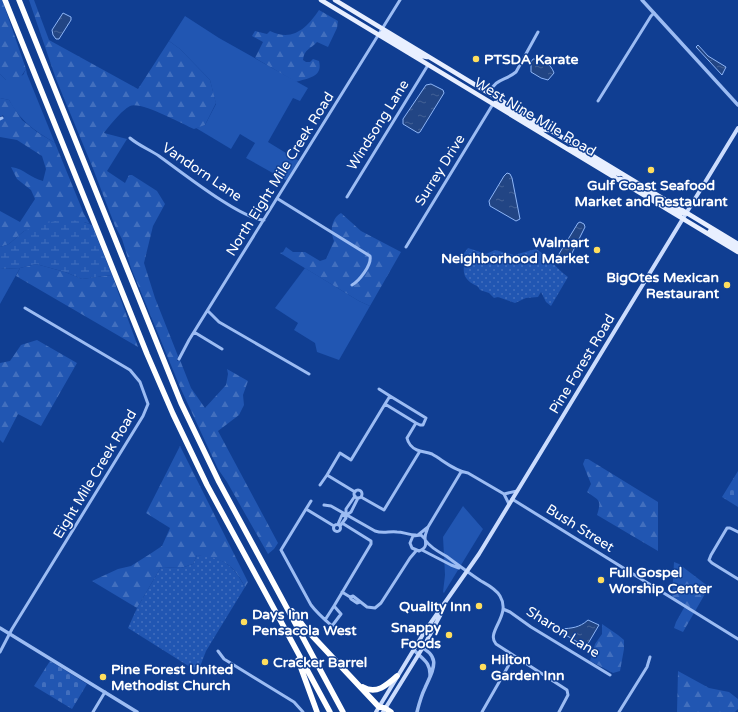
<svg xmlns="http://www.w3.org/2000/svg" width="738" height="712" viewBox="0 0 738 712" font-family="'Varela Round',sans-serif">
	<defs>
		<pattern id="forest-firs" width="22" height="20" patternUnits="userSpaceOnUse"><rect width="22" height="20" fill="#2156b2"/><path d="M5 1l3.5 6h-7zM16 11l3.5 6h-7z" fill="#426fbe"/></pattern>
		<pattern id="wetland-marsh" width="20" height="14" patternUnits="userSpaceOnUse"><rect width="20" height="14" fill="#2156b2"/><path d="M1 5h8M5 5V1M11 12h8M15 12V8" fill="none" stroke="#426fbe"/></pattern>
		<pattern id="cemetery-stones" width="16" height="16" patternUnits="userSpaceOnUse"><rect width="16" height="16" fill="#2156b2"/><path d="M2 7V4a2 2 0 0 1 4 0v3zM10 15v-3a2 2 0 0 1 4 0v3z" fill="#426fbe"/></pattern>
		<pattern id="park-dots" width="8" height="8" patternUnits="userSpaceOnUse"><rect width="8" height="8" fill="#2156b2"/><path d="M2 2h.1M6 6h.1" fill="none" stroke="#426fbe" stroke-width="1.8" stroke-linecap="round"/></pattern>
		<pattern id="water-ripples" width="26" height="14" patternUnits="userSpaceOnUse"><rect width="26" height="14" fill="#224584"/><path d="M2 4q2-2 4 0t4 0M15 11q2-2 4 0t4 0" fill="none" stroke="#436196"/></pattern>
	</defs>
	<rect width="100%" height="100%" fill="#103e92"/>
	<path fill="#2156b2" d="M185,16L219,38L308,88L300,101L293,98L268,142L299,161L287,181L246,158L255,143L240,134L231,149L196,128L205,125L216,104L210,80L180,49L169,41Z
		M26,69L27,74L55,143C34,130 21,122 9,100L0,98V74L6,80L23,75Z
		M20,268L0,304V269Z
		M305,268L359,301L370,306L339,360L317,352L315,343L294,330L298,323L275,308Z
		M463,506L483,529L444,593L443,592L445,575L443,537Z"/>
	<path fill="url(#forest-firs)" d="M0,0H2L5,8L26,69L18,81L6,80L0,74Z
		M29,0H34L49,40L138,89L169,41L180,49L210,80L216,103L205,125L194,129C182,124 141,101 130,106C122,110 109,126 104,133L127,139L107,171L125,183L129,175H132L157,191L165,204L153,226L144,263L155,298L178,356L177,361L180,360L191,388L205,408L226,385L228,374L227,369L248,381L243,395L244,405L239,415L218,431L278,543L274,549L268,554L227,482L218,469L180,387L131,268L122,239L115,226L92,166L56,79Z
		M319,10L338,21L337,28L328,47L317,42C311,49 304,49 303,60L306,62H310L313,59L319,61C323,77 309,78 296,82L255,58L263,42L252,36L255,31L267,34L270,31C293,42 307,28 319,10Z
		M0,98L9,100L22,120L37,132L55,143L84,214L90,224L84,222L24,231L9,244L0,247V211L20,222L35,199L31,190L17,179L11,167C25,169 30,178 43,181L46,169L42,156L17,140L0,137V120L4,118L3,115L0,117Z
		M341,213L361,231L401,252L370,306L359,301L280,253L283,252L286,247L293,252H305L320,261L326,259L334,241C330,231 331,219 341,213Z
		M36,264L65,272L82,279L112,275L138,347L16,276L20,268Z
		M37,340L77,363L41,426L18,414L3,443L0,440V363L10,361L21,345Z
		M180,446L248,582L245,587C232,562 224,560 197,555L193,564L181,568L161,567L137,608L92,581L118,569L131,566L150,554L162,546L170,528L146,513Z
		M585,459H588L658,502V551L597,515C602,499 599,501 587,492L591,484L583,464Z
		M674,562L679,564L709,587L683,632L674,628L676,622L685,606L672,598Z
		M602,624L618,635L624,640V649L620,671L613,673L590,661L595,644L602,634Z
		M678,671L709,688L729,692L738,699V709L735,712H677Z"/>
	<path fill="url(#wetland-marsh)" d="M65,219L84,222L92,225L112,275L82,279L65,272L36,264L20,268L0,269V247L9,244L24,231L46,223Z"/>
	<path fill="url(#cemetery-stones)" d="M738,471V507L722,497Z
		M50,661L87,684L72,709L34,686Z"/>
	<path fill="url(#park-dots)" d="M468,248L486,254L495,250L514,255L536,249C548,256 556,268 568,277L551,306L546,302L541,292L538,297L526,298L515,303L498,297L494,298L489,293L480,290C478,286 477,286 473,284C462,278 463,270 465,259L461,257Z
		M197,555C223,557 233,565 245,587L206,651L198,672L128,628L137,608L161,567L181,568L193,564Z"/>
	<path fill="url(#water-ripples)" stroke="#8db5f7" d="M63,13L71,17V20L59,39H56L53,35L52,30Z
		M698,45L708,56L726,67L722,75L696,47Z
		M533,59C543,59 551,64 554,73L548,80L541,78L531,72V62Z
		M431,84L443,90L444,93L420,132L418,133L403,124V119L426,85Z
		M507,173L510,174L512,178L520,219L516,221L490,206L489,201L504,176Z
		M580,222L584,224L585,227L570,257L566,260L559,257V254L578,223Z
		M588,620L599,625L586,647L559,631L561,629C572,628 579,628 588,620Z"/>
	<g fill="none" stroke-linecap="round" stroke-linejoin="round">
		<path stroke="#9cbcf3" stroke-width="3" d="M489,93C496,78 505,81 516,72L538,32
			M598,101L651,16L654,13
			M0,119L2,118
			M130,138C138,145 150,150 159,156C180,171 242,220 264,220
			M347,197L428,65
			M278,199L370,256C372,265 359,281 352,285
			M406,247L493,104
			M208,311L219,322L309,374
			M194,332L222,349
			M179,359L189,340L400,0
			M385,404L416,423L420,425H423L426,418L390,396
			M416,423L407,438C408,443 412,448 417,450C422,452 427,452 432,454C444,461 455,471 468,473L504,494L509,504
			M320,485L327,475
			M354 494a4 4 0 1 1 8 0a4 4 0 1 1-8 0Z
			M355,492L327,475L340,453L351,460L385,404L390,396L379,389
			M504,494L517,491
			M361,497L384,510L420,451
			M512,499L738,639
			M324,505L331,506L375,531C383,534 389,531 397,532C403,532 409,535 416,535
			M306,509L311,501
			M346,514V509L355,496
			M338,524L342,515L345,516
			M333.5 528a3.5 3.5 0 1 1 7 0a3.5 3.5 0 1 1-7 0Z
			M340,526L346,518L345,516L351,512L358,498
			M738,532L730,528H727L711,555L709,560L712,563L738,579
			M418,535L428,527L461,472
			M425,539L421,535L413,536L410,543L412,548L419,551C427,548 426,544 425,538C425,534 427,531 428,527
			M426,541C431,548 439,552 446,556C457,564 469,573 481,581C488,585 496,589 500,596C512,616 485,632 496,644L567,690L568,695L559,712
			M422,550L451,565L459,568
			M342,592L350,597L353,596L367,607L375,608L381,603L410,558L416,551
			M350,597L351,599L357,603L360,602
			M334,606L371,544V541L342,523
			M503,609L510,612L531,627L610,675
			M325,620L334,606L341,614L332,626C324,619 317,613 311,605L281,550L306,509L334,526
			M218,651L224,659L294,702L303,712
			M0,652L12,629L143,416L148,404L140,382L130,370L25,308
			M93,712L105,692
			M482,712L514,656
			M619,712L647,667L650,657"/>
		<path stroke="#9cbcf3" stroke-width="3.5" d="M642,0L738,105
			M0,628L137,712
			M417,645C442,656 434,668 425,688C421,696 419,704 417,712
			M414,650C422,659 431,662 430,676"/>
		<path stroke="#cbdcfd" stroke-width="4" d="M376,712L425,631L479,554L738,128
			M383,712L425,644L442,612V609"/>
		<path stroke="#e8efff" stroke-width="4.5" d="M321,0L738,252
			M335,0L738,244
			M379,35L382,33L384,34L422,56L427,57
			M495,103L501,105L540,129L548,130
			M569,149L574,150L613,172L619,174
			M620,179L625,180L679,213H686
			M710,231L738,248"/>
		<path stroke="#fff" stroke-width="5.5" d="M5,0L147,354L173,414L207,485L330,712
			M19,0L181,403L219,482L343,712
			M292,611L304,627L379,707L385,708L391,712
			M298,660L317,712
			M363,687C376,695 387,685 397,676"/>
	</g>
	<g fill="#ffde5e" stroke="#103e92" stroke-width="1.5">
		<circle cx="476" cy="59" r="4"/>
		<circle cx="651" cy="170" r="4"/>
		<circle cx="597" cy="250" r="4"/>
		<circle cx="727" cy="285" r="4"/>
		<circle cx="601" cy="580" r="4"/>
		<circle cx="479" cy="606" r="4"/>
		<circle cx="244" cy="622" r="4"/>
		<circle cx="449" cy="635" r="4"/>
		<circle cx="265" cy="662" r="4"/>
		<circle cx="483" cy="667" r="4"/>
		<circle cx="103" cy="677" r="4"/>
	</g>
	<g text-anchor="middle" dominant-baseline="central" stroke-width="3" stroke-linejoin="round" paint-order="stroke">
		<g font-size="14" font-weight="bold" fill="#fff" stroke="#103e92" text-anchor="start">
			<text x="484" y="59">PTSDA Karate</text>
			<text x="651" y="185" text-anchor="middle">Gulf Coast Seafood<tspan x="651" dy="16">Market and Restaurant</tspan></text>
			<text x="589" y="242" text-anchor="end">Walmart<tspan x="589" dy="16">Neighborhood Market</tspan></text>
			<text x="719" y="277" text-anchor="end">BigOtes Mexican<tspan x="719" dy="16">Restaurant</tspan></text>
			<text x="609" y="572">Full Gospel<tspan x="609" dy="16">Worship Center</tspan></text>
			<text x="471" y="606" text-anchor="end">Quality Inn</text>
			<text x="252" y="614">Days Inn<tspan x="252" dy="16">Pensacola West</tspan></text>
			<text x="441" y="627" text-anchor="end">Snappy<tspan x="441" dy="16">Foods</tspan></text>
			<text x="491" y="659">Hilton<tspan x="491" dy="16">Garden Inn</tspan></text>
			<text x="273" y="662">Cracker Barrel</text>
			<text x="111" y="669">Pine Forest United<tspan x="111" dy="16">Methodist Church</tspan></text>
		</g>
		<g font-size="14" fill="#fff" stroke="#103e92">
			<text transform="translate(535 117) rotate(31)">West Nine Mile Road</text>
			<text transform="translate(378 125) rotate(-58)">Windsong Lane</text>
			<text transform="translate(440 170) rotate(-58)">Surrey Drive</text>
			<text transform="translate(202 172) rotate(34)">Vandorn Lane</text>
			<text transform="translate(280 174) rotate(-58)">North Eight Mile Creek Road</text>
			<text transform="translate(582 364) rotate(-59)">Pine Forest Road</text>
			<text transform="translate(95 474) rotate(-59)">Eight Mile Creek Road</text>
			<text transform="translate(580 528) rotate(32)">Bush Street</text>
			<text transform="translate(563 632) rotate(32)">Sharon Lane</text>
		</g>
	</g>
</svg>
